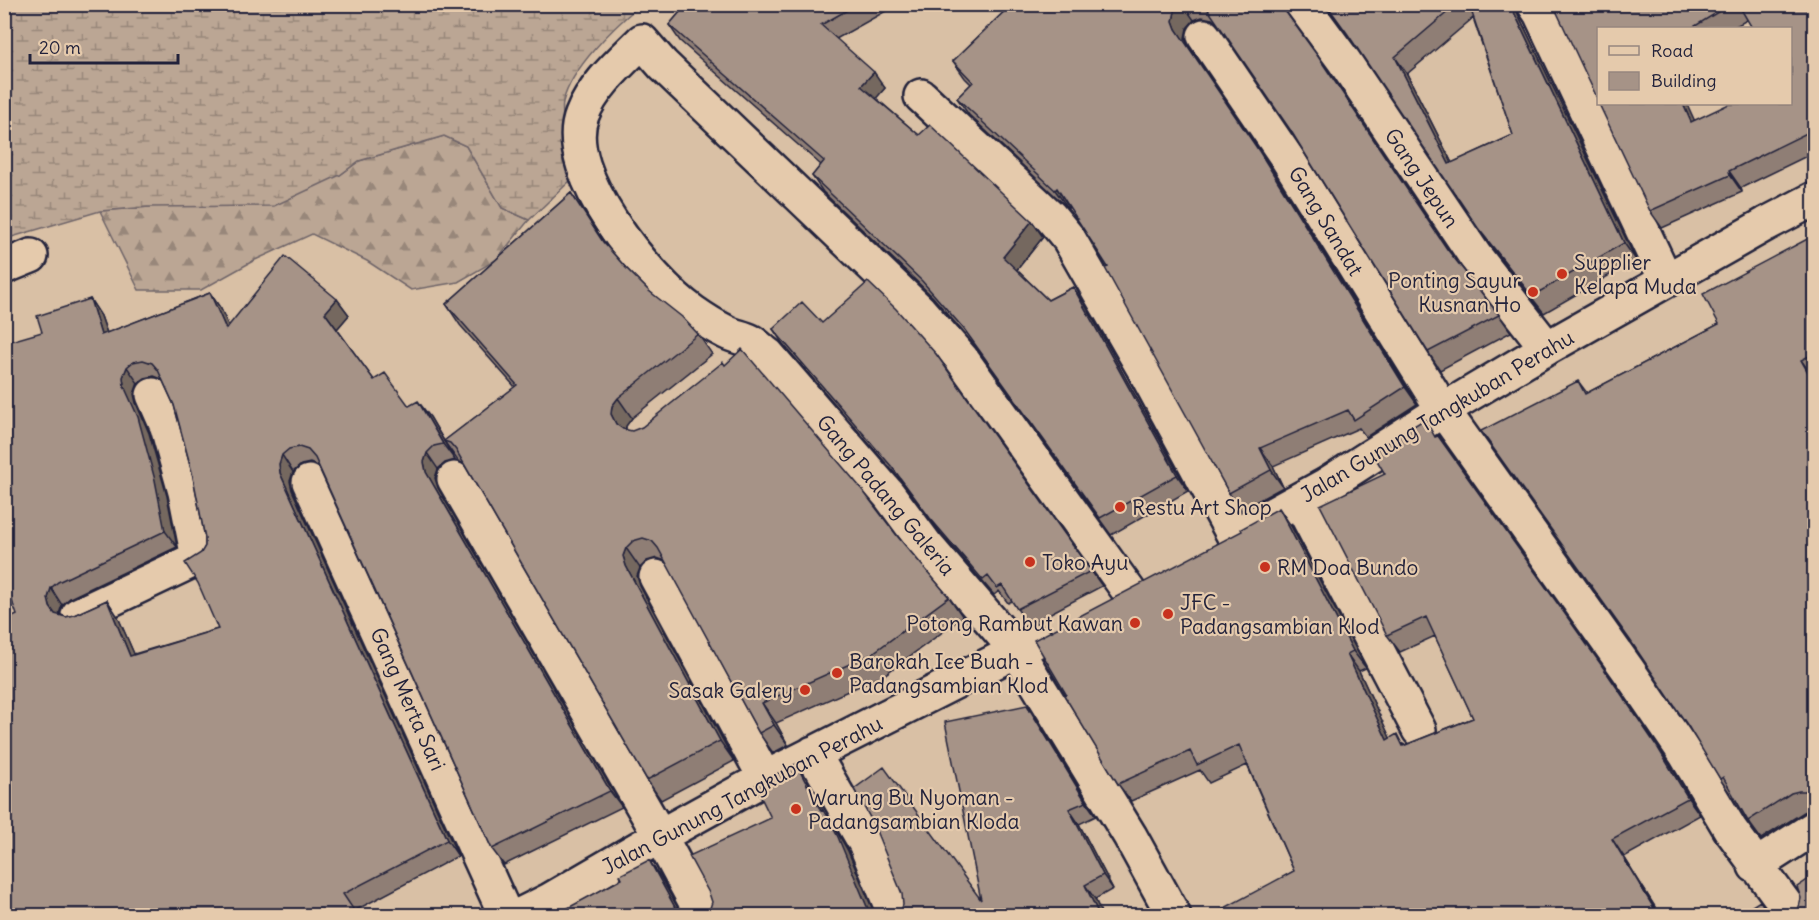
<svg xmlns="http://www.w3.org/2000/svg" width="1819" height="920" viewBox="0 0 1819 920" font-family="Delius,sans-serif">
	<defs>
		<pattern id="forest-firs" width="22" height="20" patternUnits="userSpaceOnUse" patternTransform="scale(1.5)"><rect width="22" height="20" fill="#bba694"/><path d="M5 1l3.5 6h-7zM16 11l3.5 6h-7z" fill="#98877a"/></pattern>
		<pattern id="wetland-marsh" width="20" height="14" patternUnits="userSpaceOnUse" patternTransform="scale(1.5)"><rect width="20" height="14" fill="#bba694"/><path d="M1 5h8M5 5V1M11 12h8M15 12V8" fill="none" stroke="#98877a"/></pattern>
	</defs>
	<rect width="100%" height="100%" fill="#d9c0a5"/>
	<filter id="ink" filterUnits="userSpaceOnUse"><feTurbulence type="fractalNoise" baseFrequency=".0167" numOctaves="2"/><feDisplacementMap in="SourceGraphic" scale="12" xChannelSelector="R" yChannelSelector="G"/><feConvolveMatrix kernelMatrix="1 2 1 2 8 2 1 2 1" color-interpolation-filters="sRGB"/></filter>
	<g filter="url(#ink)">
		<path fill="url(#forest-firs)" stroke="#6e6468" stroke-width="1.5" d="M444,136L466,146L502,208L529,220L496,260L458,282L411,290L367,261L312,234L253,261L201,290H139L100,211L149,207L340,175L359,161Z"/>
		<path fill="url(#wetland-marsh)" stroke="#6e6468" stroke-width="1.5" d="M5,5H640C614,27 571,68 563,102C560,115 570,164 571,180L529,220L502,208L466,146L444,136L359,161L340,175L274,206L149,207L100,211L5,239Z"/>
		<g fill="none" stroke-linecap="round" stroke-linejoin="round">
			<defs>
				<path id="minor" d="M1302,4L1344,61L1475,256L1547,348
					M1534,4L1540,13L1666,280
					M1204,36L1287,158L1443,410L1628,670L1686,755L1730,829L1794,916
					M921,96L1050,216L1069,239L1142,366L1234,536
					M4,267L31,256
					M454,479L660,836L703,916
					M309,482L506,916
					M1299,500L1419,730
					M1240,532L1326,485L1443,410L1547,348L1766,224L1814,199
					M656,577L765,778
					M1130,593L961,358L920,311L663,65L642,41C621,62 593,86 582,115C559,172 649,281 693,312C703,319 714,326 724,331C732,336 742,337 750,341C756,344 762,351 768,355L889,495L926,545L1017,651L1130,836L1174,916
					M78,615L198,558L185,492L167,427L153,395
					M813,753L865,843L895,916
					M1755,866L1814,828
					M518,916L550,900L660,836L765,778L1036,641"/>
			</defs>
			<use href="#minor" stroke="#22223b" stroke-width="38"/>
			<use href="#minor" stroke="#e5caac" stroke-width="33"/>
		</g>
		<path fill="#8f7e74" stroke="#22223b" stroke-width="1.5" fill-rule="evenodd" d="M687,4H882L886,11L836,39L885,88L876,98L919,135L1032,221L1043,237L1017,270L1048,300L1073,287L1084,303L1188,491L1111,535L975,346L933,297L823,192L812,176L821,165L680,41L669,25Z
			M1012,4H1284L1286,13L1451,254L1499,315L1511,332L1440,370L1428,352L1291,131L1219,25L1212,19L1202,17L1194,20L1187,28L1185,38L1188,47L1271,168L1417,404L1366,437L1359,428L1273,466L1283,487L1241,510L1229,493L1108,267L1069,206L1068,208L969,115L957,98L971,84L965,78L953,61Z
			M1326,4H1515L1518,14L1636,260L1544,313L1490,245L1354,43ZM1473,18L1513,135L1452,163L1407,74Z
			M1553,4H1815V152L1741,188L1742,192L1662,228L1650,211L1695,120L1791,104V28L1747,20L1732,28H1599Z
			M571,193L607,246L626,268L649,291L698,334L712,354L632,418L626,426V430L898,537L949,597L963,617L884,675L776,723L788,745L773,753L759,733L666,561L657,558L647,561L640,568L637,576L640,586L734,761L661,800L647,780L464,464L458,461L444,441L455,460L445,463L438,469L435,478L438,488L622,807L504,865L492,849L318,466L310,463L301,465L293,472L290,481L292,490L458,856L354,911L358,915H4L17,615L42,332L90,299L101,316L107,333L210,293L221,309L228,325L337,299L349,315L337,329L374,380L409,406L430,417L444,441L515,387L460,325L446,304ZM154,376L162,379L174,405L192,472L205,538V546L201,553L218,629L134,654L118,617L107,600L74,615L66,617L59,614L62,605L70,598L177,547L167,496L149,433L136,403L134,394L138,383L145,378Z
			M1815,235V810L1813,809L1804,812L1761,839L1748,821L1734,797L1733,798L1720,779L1578,381L1587,393L1719,324Z
			M822,323L936,354L1102,586L1028,625L1012,601L1008,603L999,591L994,595L941,533L903,483L783,344L773,329Z
			M1437,436L1613,681L1670,765L1700,815L1624,857L1660,915H1219L1294,871L1247,765L1209,783L1200,770L1131,801L1118,784L1066,694L1291,526L1366,668L1359,671L1390,738L1405,745L1473,718L1435,636L1400,652L1387,635L1385,474Z
			M1037,720L1096,816L1079,824L1113,889L1095,899L1102,915H896L981,900Z"/>
		<path fill="#74675e" stroke="#22223b" stroke-width="1.5" d="M1181,4H1183L1194,20L1187,28L1185,38L1188,47L1271,168L1417,404L1405,387L1176,29L1173,21L1175,11Z
			M1510,4H1515L1518,14L1636,260L1624,243Z
			M1395,57L1407,74L1461,181L1449,164Z
			M874,72L885,88L873,102L861,86Z
			M1683,104H1687L1703,139L1691,122Z
			M1729,171L1741,188L1742,192L1730,175Z
			M1057,188L1069,206L1068,208L1055,190Z
			M1032,221L1043,237L1014,273L1003,257Z
			M1073,287L1084,303L1188,491L1177,475Z
			M210,293L221,309L237,345L226,329Z
			M90,299L101,316L113,351L101,335Z
			M337,299L349,315L337,329L325,313Z
			M1801,360L1815,379V385Z
			M127,367L138,383L134,394L136,403L149,433L167,496L177,547L165,531L124,386L123,377Z
			M618,398L632,418L626,426L625,434L616,424L611,414L612,406Z
			M418,401L430,417L455,460L443,444Z
			M1260,448L1273,466L1283,487L1271,470Z
			M427,453L438,469L435,478L438,488L622,807L610,791L426,472L424,462Z
			M282,455L293,472L290,481L292,490L458,856L447,840L280,473L279,464Z
			M1279,508L1291,526L1366,668L1353,651Z
			M626,548L640,568L637,576L640,586L734,761L720,741L626,566L623,556Z
			M51,588L62,605L59,614L61,624L50,607L48,598Z
			M107,600L118,617L142,672L130,656Z
			M1347,654L1359,671L1399,757L1387,740Z
			M1613,681L1670,765L1700,815L1688,798Z
			M762,703L776,723L788,745L774,725Z
			M1027,705L1037,720L1096,816L1086,802Z
			M796,764L806,778L824,812L833,825L848,851L875,915H872L868,909L821,811Z
			M1069,809L1079,824L1113,889L1103,875Z
			M1612,839L1624,857L1660,915H1658Z
			M649,860L659,875L682,915L677,911Z
			M1085,885L1095,899L1102,915H1099Z"/>
		<path fill="#a69387" stroke="#22223b" stroke-width="1.5" fill-rule="evenodd" d="M687,4H858L821,25L874,72L861,86L919,135L930,125L1032,221L1003,257L1048,300L1073,287L1177,475L1100,518L964,329L922,281L812,176L824,161L669,25Z
			M1012,4H1181L1175,11L1173,21L1176,29L1259,151L1405,387L1354,420L1348,410L1260,448L1271,470L1229,493L1105,268L1108,267L1057,188L1055,190L957,98L973,82L953,61Z
			M1203,4H1280L1317,55L1447,249L1499,315L1428,352L1291,131L1207,8Z
			M1326,4H1457L1395,57L1449,164L1513,135L1469,4H1510L1624,243L1532,296L1478,228L1347,33Z
			M1553,4H1731L1692,28H1599V102Z
			M1738,4H1815V129L1729,171L1730,175L1650,211L1599,104H1683L1691,122L1729,104H1791V28H1752Z
			M571,193L603,242L626,268L649,291L682,317L698,334L618,398L612,406L611,414L616,424L623,429L632,431L642,427L723,362L725,365L742,349L860,487L898,537L949,597L870,655L762,703L774,725L759,733L658,548L652,541L643,538L633,541L626,548L623,556L626,566L720,741L647,780L456,450L450,443L444,441L517,385L446,304Z
			M1815,235V353L1801,360L1815,385V786L1805,791H1799L1791,793L1748,821L1723,777L1720,779L1688,726L1630,640L1481,431L1578,381L1585,394L1719,324L1703,294Z
			M285,256L337,299L325,313L374,380L385,373L409,406L418,401L443,444L434,446L427,453L424,462L426,472L610,791L492,849L315,458L308,450L299,447L289,449L282,455L279,464L280,473L447,840L343,894L357,915H4V621L17,615L4,578V343L42,332L37,316L90,299L101,335L210,293L226,329ZM143,360L152,363L158,370L174,405L192,472L205,538V546L201,553L185,563L198,583L218,629L130,656L107,600L74,615L66,617L55,614L50,607L48,598L51,588L58,582L165,531L155,480L138,417L124,386L123,377L127,367L133,362Z
			M868,282L896,309L936,354L1091,571L1017,609L1002,585L997,588L988,576L983,580L930,518L892,467L773,329L802,302L822,323Z
			M1425,419L1435,437L1438,436L1600,663L1658,748L1688,798L1612,839L1658,915H1219L1217,912L1294,871L1239,745L1197,765L1190,751L1118,784L1064,695L1066,694L1034,640L1242,531L1241,529L1279,508L1353,651L1347,654L1387,740L1397,734L1403,746L1473,718L1426,617L1387,635L1320,505L1385,474L1372,452Z
			M1027,705L1086,802L1069,809L1103,875L1085,885L1099,915H896L900,913L903,905L902,894L872,821L854,789L884,767L981,900L945,722Z
			M796,764L821,811L823,810L838,837L868,909L873,915H704L709,911L712,902L709,893L689,856L771,818L755,785Z
			M649,860L677,911L681,915H555L622,879L620,875Z
			M1815,875V915H1790L1793,914L1799,907L1801,898L1797,887Z
			M1760,901L1767,911L1774,915H1738Z"/>
	</g>
	<g fill="#c8321e" stroke="#e5caac" stroke-width="2">
		<circle cx="1562" cy="274" r="6"/>
		<circle cx="1533" cy="292" r="6"/>
		<circle cx="1120" cy="507" r="6"/>
		<circle cx="1030" cy="562" r="6"/>
		<circle cx="1265" cy="567" r="6"/>
		<circle cx="1168" cy="614" r="6"/>
		<circle cx="1135" cy="623" r="6"/>
		<circle cx="837" cy="673" r="6"/>
		<circle cx="805" cy="690" r="6"/>
		<circle cx="796" cy="809" r="6"/>
	</g>
	<g text-anchor="middle" dominant-baseline="central" stroke-width="4.5" stroke-linejoin="round" paint-order="stroke">
		<g font-size="21" fill="#22223b" stroke="#e5caac">
			<text transform="translate(1422 178) rotate(56)">Gang Jepun</text>
			<text transform="translate(1326 221) rotate(59)">Gang Sandat</text>
			<text transform="translate(1437 416) rotate(-31)">Jalan Gunung Tangkuban Perahu</text>
			<text transform="translate(886 495) rotate(50)">Gang Padang Galeria</text>
			<text transform="translate(408 699) rotate(66)">Gang Merta Sari</text>
			<text transform="translate(742 795) rotate(-28)">Jalan Gunung Tangkuban Perahu</text>
		</g>
		<g font-size="21" fill="#22223b" stroke="#e5caac" text-anchor="start">
			<text x="1574" y="262">Supplier<tspan x="1574" dy="24">Kelapa Muda</tspan></text>
			<text x="1521" y="280" text-anchor="end">Ponting Sayur<tspan x="1521" dy="24">Kusnan Ho</tspan></text>
			<text x="1132" y="507">Restu Art Shop</text>
			<text x="1042" y="562">Toko Ayu</text>
			<text x="1277" y="567">RM Doa Bundo</text>
			<text x="1180" y="602">JFC -<tspan x="1180" dy="24">Padangsambian Klod</tspan></text>
			<text x="1123" y="623" text-anchor="end">Potong Rambut Kawan</text>
			<text x="849" y="661">Barokah Ice Buah -<tspan x="849" dy="24">Padangsambian Klod</tspan></text>
			<text x="793" y="690" text-anchor="end">Sasak Galery</text>
			<text x="808" y="797">Warung Bu Nyoman -<tspan x="808" dy="24">Padangsambian Kloda</tspan></text>
		</g>
	</g>
	<rect width="1819" height="920" fill="none" stroke="#e5caac" stroke-width="24"/>
	<rect x="12" y="12" width="1795" height="896" fill="none" stroke="#22223b" stroke-width="2" filter="url(#ink)"/>
	<rect x="1597" y="27" width="195" height="78" fill="#e5caac" stroke="#97877f" stroke-width="1.5"/>
	<rect x="1609" y="46" width="30" height="9" fill="#e5caac" stroke="#97877f" stroke-width="1.5"/>
	<text x="1651" y="57" font-size="18" fill="#22223b">Road</text>
	<rect x="1609" y="72" width="30" height="18" fill="#a69387" stroke="#97877f" stroke-width="1.5"/>
	<text x="1651" y="87" font-size="18" fill="#22223b">Building</text>
	<path d="M30 54v9h148v-9" fill="none" stroke="#22223b" stroke-width="3"/>
	<text x="39" y="54" font-size="18" fill="#22223b" stroke="#e5caac" stroke-width="4.5" paint-order="stroke">20 m</text>
</svg>
